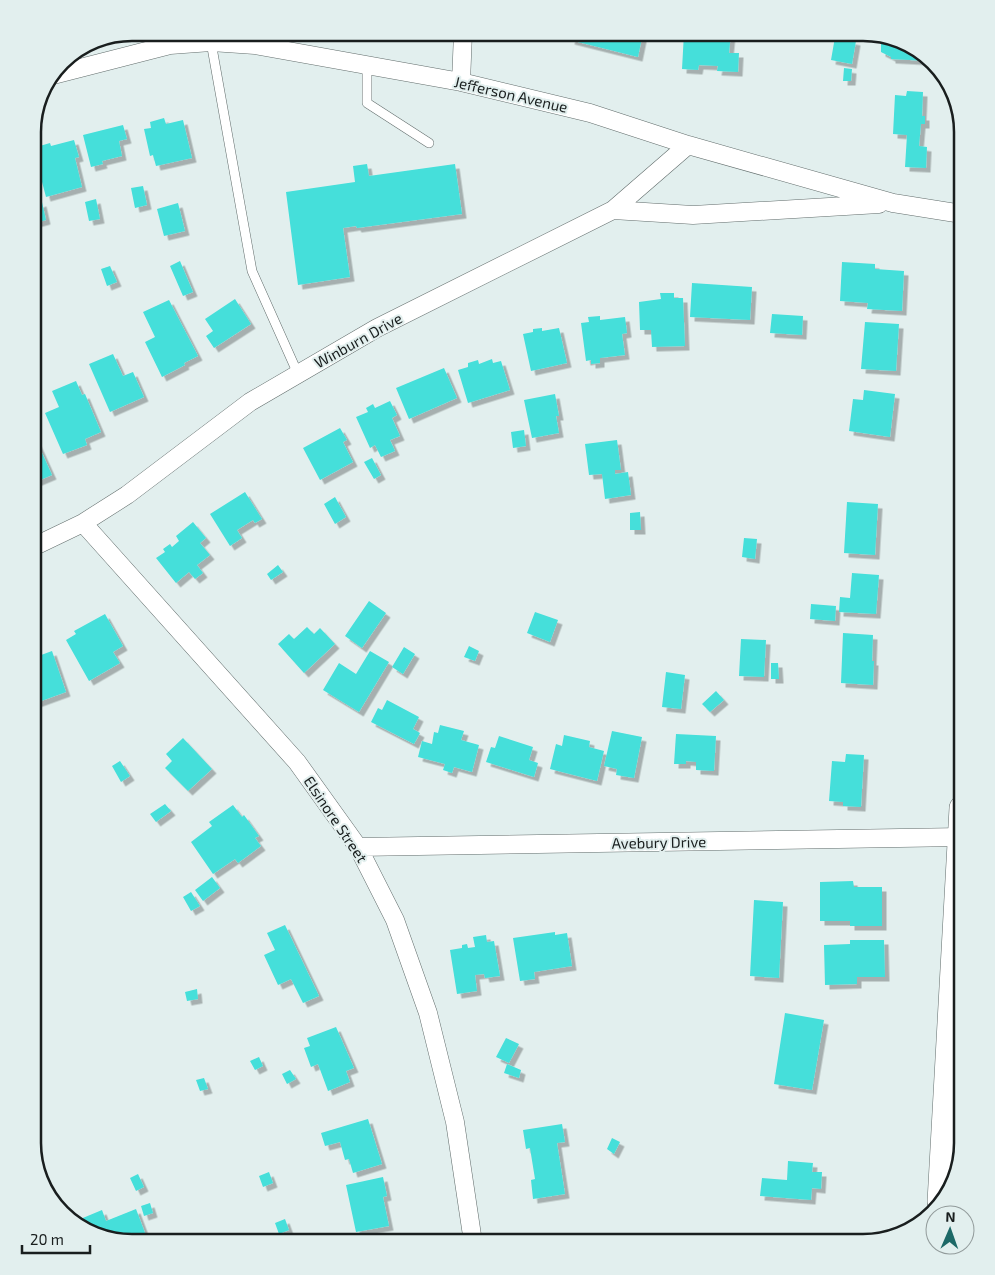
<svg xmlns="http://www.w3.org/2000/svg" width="995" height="1275" viewBox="0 0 995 1275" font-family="'Exo 2',sans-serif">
	<defs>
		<filter id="shadow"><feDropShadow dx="4.5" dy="4.5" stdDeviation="0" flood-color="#0004"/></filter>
	</defs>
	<rect width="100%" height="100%" fill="#e2efee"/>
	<path fill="#45dfda" filter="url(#shadow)" d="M572,33H643L638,57L570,40Z
		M684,33H731L729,53H739L738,72L717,71L718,66L699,65L698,70L682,69Z
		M835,37L856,41L852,64L831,60Z
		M881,37L912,46L929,61L891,59V57L881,52Z
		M844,68L852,69L851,81H843Z
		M907,91L923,92L922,116H925V124H921L919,146L927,147L926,168L905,167L907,135L893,134L895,95L906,96Z
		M164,118L166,124L183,120L192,158L156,166L153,155L150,156L144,129L151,128L150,122Z
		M123,125L127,139L119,141L122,156L102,161L103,164L91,167L83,135Z
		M74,140L79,157L75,158L82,187L46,197L33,148L50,143L51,146Z
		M367,164L369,176L455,164L462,214L357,228L356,226L343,228L350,277L298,285L286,192L355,182L353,166Z
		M143,186L147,205L135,208L131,188Z
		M96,199L100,219L89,221L85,202Z
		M42,202L46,220L35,223L33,205Z
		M178,203L185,231L164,236L157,209Z
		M180,261L193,292L183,296L170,266Z
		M842,262L875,264V269L904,271L902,311L867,309L868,303L840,301Z
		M110,266L117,282L107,286L101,269Z
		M692,283L752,287L750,320L690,317Z
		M660,293H674V298H683L685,346L652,347L651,330H640L639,302L661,299Z
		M235,299L251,324L214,348L206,336L213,331L205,319Z
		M169,300L198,356L184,363L185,365L162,377L145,342L155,337L143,312Z
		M772,314L803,316L802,335L770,333Z
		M600,316V320L625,317L627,333L622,334L625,355L600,358V363L591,364V360L586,361L581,323L589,322L588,317Z
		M865,322L899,324L896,371L861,369Z
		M542,328V331L559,328L567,363L531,371L523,334L533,332V329Z
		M113,354L123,376L133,372L144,397L110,412L89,364Z
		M492,359L493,363L501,361L510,390L468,403L458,370L468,367V363L478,360L479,364Z
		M444,368L457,398L409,419L396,388Z
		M76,381L82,395L85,394L101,432L85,439L87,445L63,454L45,413L59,407L52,391Z
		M864,390L895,394L890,437L849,431L853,399L863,400Z
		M555,394L559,416H556L559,433L532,438L524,400Z
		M390,401L397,415L392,418L400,436L390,440L395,451L381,457L375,445L370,448L356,417L368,412L366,408L373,404L375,408Z
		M340,428L347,440L343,442L353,462L320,480L303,448Z
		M524,430L526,446L513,448L511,432Z
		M33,433L52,475L33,483Z
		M617,440L621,470H615V474L628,472L631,495L605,499L602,474L589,475L585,444Z
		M372,458L381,475L374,479L364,462Z
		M245,492L262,519L255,523L253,520L237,530L242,538L230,546L210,514Z
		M335,497L346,517L335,524L324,504Z
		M847,502L878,504L875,555L844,553Z
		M640,512L641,530H630V513Z
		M193,522L206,538L200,543L210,555L197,565L203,573L195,579L189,572L176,583L156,558L165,552L163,549L170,544L172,547L179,541L176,536Z
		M744,538L757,539L755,559L742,557Z
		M278,565L283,572L271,580L267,574Z
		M852,573L879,575L876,614L839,612L840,597L850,598Z
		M369,601L386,613L362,648L345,636Z
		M811,604L836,606L835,621L810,619Z
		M535,612L558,620L550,642L527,633Z
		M105,614L123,646L113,652L120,663L89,681L66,640L76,634L74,631Z
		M307,627L314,634L320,628L335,644L304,673L278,644L289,634L294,639Z
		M843,633L873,635L872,661H874L873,685L841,683Z
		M741,639L766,640L764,677L739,676Z
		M469,646L479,651L475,661L464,657Z
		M404,647L415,654L403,674L392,667Z
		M52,651L66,692L33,704V658Z
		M370,651L389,662L359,712L323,690L339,663L356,674Z
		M771,663H778L779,679H771Z
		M666,672L685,675L681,709L662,707Z
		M716,691L724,700L710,712L702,704Z
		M387,700L419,717L413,729L420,733L414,744L371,722L378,708L382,710Z
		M440,725L464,731L461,740L479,745L472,772L454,767L452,773L443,770L445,764L418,757L422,741L432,744L434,732L438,733Z
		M612,731L642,737L634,778L616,775L617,769L604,766Z
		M676,734L716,736L714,771L696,770V762L686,761V764H674Z
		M564,735L590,741L589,747L604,751L597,781L550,769L556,744L562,746Z
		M499,736L533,747L529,760L538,763L534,777L486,762L491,747L495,748Z
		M183,738L212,769L188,791L165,768L172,761L166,754Z
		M846,754L864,755L861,807L843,806V802L829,801L832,761L845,762Z
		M120,761L130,776L121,782L112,766Z
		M165,804L171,811L156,822L150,814Z
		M233,805L242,817L244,815L259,836L255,838L261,846L238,863L235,859L213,874L191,842L212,826L209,822Z
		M212,877L220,888L203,901L195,890Z
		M853,881L854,887H882V926H850V921H820V882Z
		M191,892L200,906L191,911L183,897Z
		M754,900L783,902L779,978L750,976Z
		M285,925L319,996L303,1003L291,979L278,985L264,955L275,950L267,933Z
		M555,932V935L567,933L572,966L534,972L535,979L520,981L513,938Z
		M486,935L487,942L494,941L500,976L485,978L484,974L475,975L477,991L457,994L450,950L462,948V945L467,944L468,948L475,947L473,937Z
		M850,940H884L885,977H857V984L825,985L824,945L850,944Z
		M197,989L198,999L187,1001L185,992Z
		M785,1013L824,1020L812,1090L774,1084Z
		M336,1027L354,1068L346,1071L350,1082L328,1091L318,1064L311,1067L304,1048L310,1046L307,1038Z
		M506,1038L519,1044L509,1063L496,1057Z
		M259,1057L263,1066L255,1070L250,1061Z
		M507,1064L521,1070L519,1078L504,1073Z
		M290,1070L296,1079L287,1084L282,1074Z
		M204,1078L208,1089L200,1091L196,1080Z
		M368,1119L382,1164L353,1173L349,1159L345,1160L340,1142L325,1146L321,1133Z
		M562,1124L565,1142L557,1143L565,1194L533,1199L531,1180L535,1179L530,1148L526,1149L523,1130Z
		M612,1138L620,1142L614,1154L607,1149Z
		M788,1161L813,1163L812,1172H822L821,1189L812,1188L811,1200L760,1196L762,1178L787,1180Z
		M269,1172L273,1183L263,1187L259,1176Z
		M138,1174L144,1187L136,1191L130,1178Z
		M383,1177L387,1196L383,1197L389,1226L356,1232L346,1185Z
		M150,1203L153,1213L144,1216L141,1206Z
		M136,1209L145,1233L124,1240L83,1229L78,1220L102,1210L106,1221Z
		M285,1219L289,1230L279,1234L275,1223Z
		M158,1233L161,1241L144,1242L143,1240Z"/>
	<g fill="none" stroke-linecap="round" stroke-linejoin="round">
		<defs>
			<path id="service" d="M211,42L252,271L298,374
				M367,65V103L429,143"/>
			<path id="minor" d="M53,75L170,45L211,42L255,45L461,82L590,113L688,145L893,203L962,214
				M461,82L463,33
				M613,210L693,215L879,204
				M83,523L297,762L358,847L395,920L428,1013L455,1122L473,1242
				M33,547L83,523L127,495L250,402L377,328L613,210L688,145
				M358,847L961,837"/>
			<path id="secondary" d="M940,1202L962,808"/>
		</defs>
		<use href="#service" stroke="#626d6c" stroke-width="10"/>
		<use href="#minor" stroke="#626d6c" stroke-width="19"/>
		<use href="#secondary" stroke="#626d6c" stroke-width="26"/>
		<use href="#service" stroke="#fff" stroke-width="9"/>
		<use href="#minor" stroke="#fff" stroke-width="18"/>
		<use href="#secondary" stroke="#fff" stroke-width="25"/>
	</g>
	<g text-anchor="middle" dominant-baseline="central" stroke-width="4" stroke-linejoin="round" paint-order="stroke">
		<g font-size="15" fill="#191e1e" stroke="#e2efee">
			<text transform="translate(511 94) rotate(13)">Jefferson Avenue</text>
			<text transform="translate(358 340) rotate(-29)">Winburn Drive</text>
			<text transform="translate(336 819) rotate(56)">Elsinore Street</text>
			<text transform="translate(659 842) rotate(-1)">Avebury Drive</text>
		</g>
	</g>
	<path d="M0 0H995V1275H0ZM132 41H863A91 91 0 0 1 954 132V1143A91 91 0 0 1 863 1234H132A91 91 0 0 1 41 1143V132A91 91 0 0 1 132 41Z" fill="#e2efee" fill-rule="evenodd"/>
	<path fill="none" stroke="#191e1e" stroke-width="2.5" d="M132 41H863A91 91 0 0 1 954 132V1143A91 91 0 0 1 863 1234H132A91 91 0 0 1 41 1143V132A91 91 0 0 1 132 41Z"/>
	<g transform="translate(950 1230) rotate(2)"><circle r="24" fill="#e2efee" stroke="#929b9b"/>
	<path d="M0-4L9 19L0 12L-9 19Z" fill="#1d6967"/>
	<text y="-8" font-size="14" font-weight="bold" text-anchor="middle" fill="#191e1e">N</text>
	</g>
	<path d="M22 1245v8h68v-8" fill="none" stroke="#191e1e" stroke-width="2.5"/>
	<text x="30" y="1245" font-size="15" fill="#191e1e" stroke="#e2efee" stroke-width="4" paint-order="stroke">20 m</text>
</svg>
